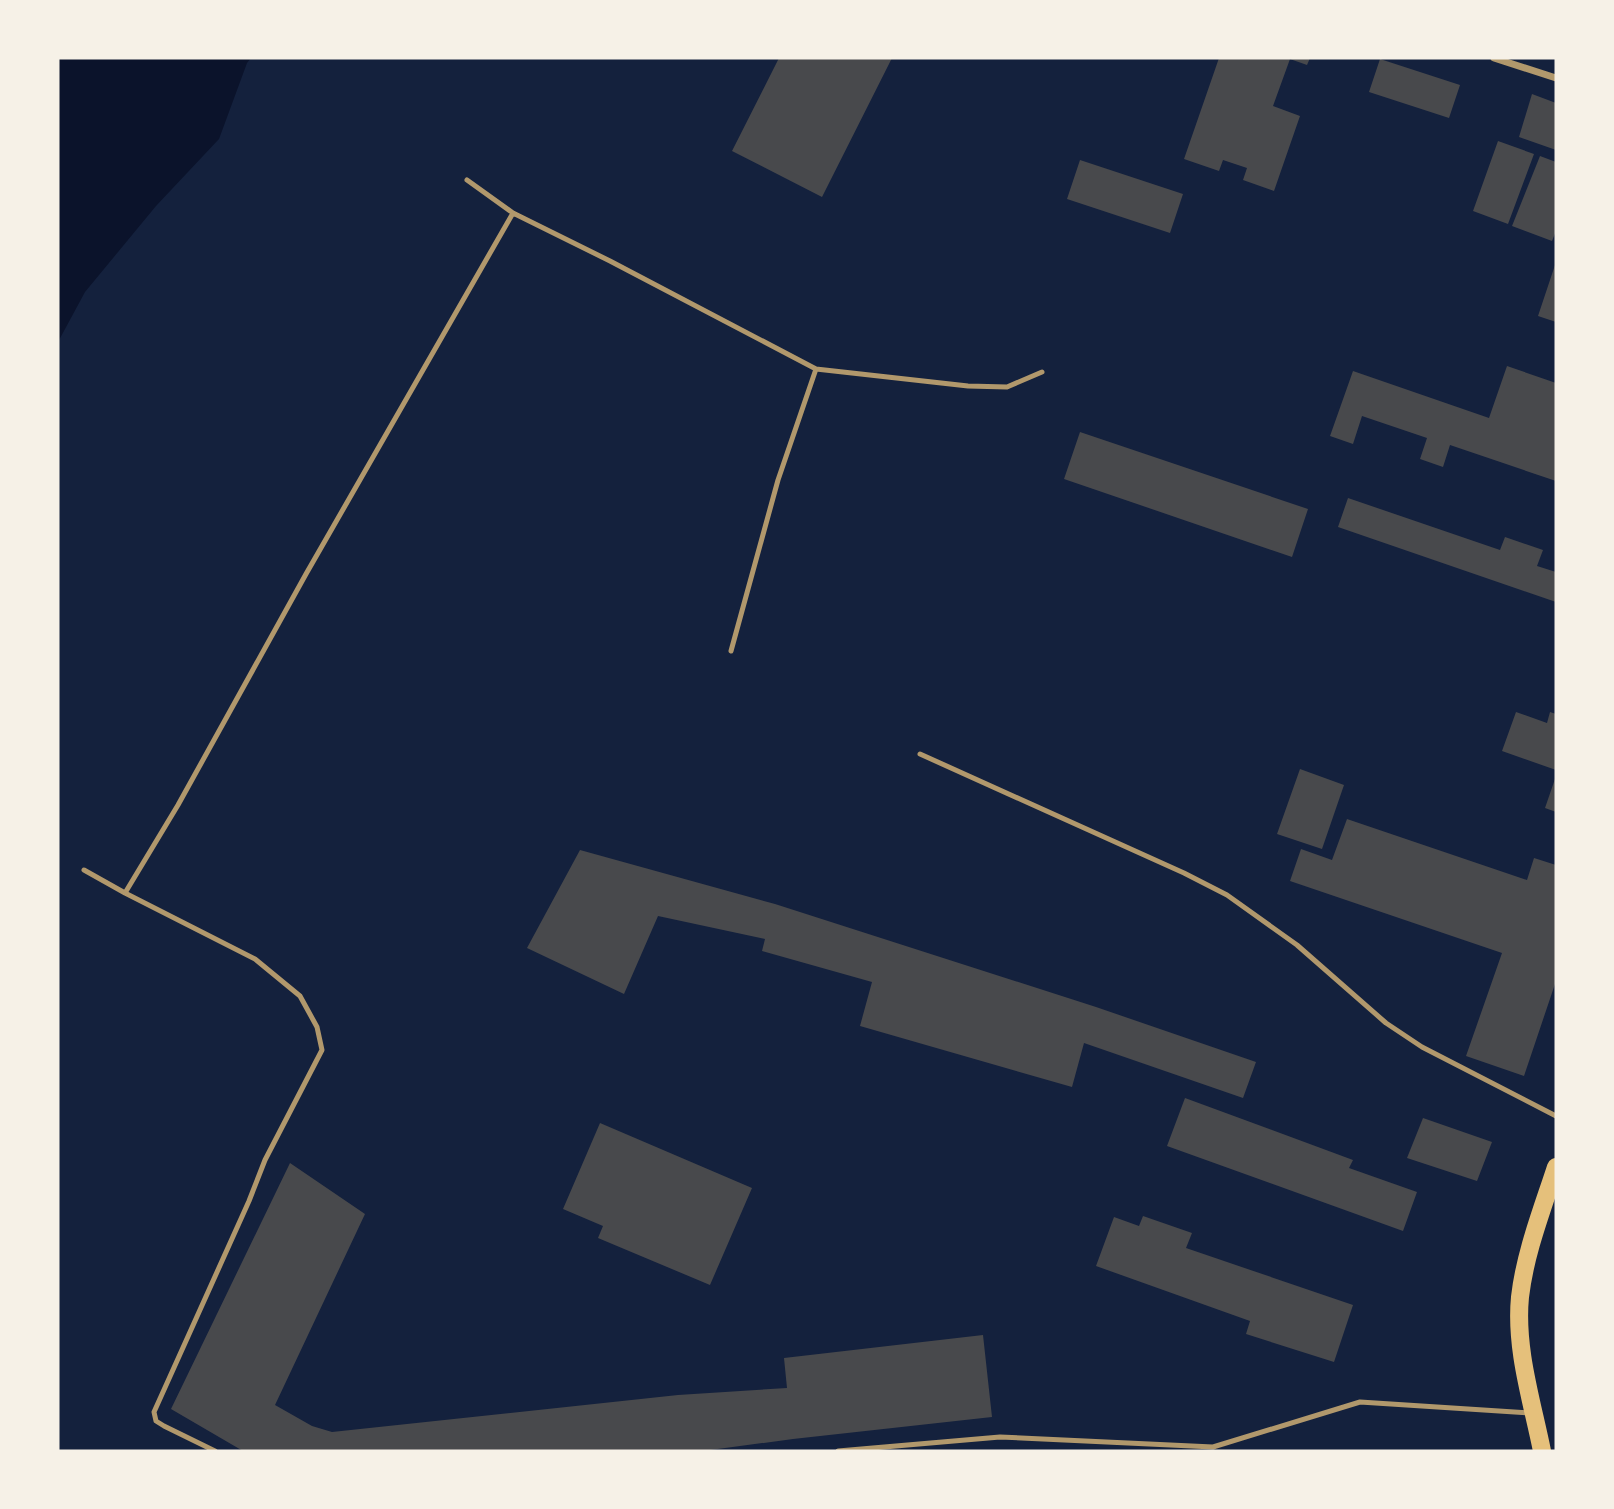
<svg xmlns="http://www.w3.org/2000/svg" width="1614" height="1509" viewBox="0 0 1614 1509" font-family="Lato,sans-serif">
	<rect width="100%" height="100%" fill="#14213d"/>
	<path fill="#0b132b" d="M58,58H251L247,63L219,139L156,206L85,292L58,342Z"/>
	<path fill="#48494c" d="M779,58H892L822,197L732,151Z
		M1219,58H1310L1307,65L1290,59L1273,106L1300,116L1274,191L1243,180L1247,168L1223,160L1219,171L1184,159Z
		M1380,59L1460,85L1449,118L1369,92Z
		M1532,94L1556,103V150L1519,137Z
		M1498,141L1534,154L1508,224L1473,211Z
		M1540,156L1556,162V231L1552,241L1512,226Z
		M1080,160L1183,194L1170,233L1067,199Z
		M1556,262V322L1538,316Z
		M1507,366L1556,383V481L1450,445L1443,467L1420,459L1427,438L1362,416L1353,444L1330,436L1353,371L1489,418Z
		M1080,432L1308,509L1292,557L1064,479Z
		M1348,498L1500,550L1505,537L1543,550L1537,566L1556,572V602L1338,527Z
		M1516,712L1547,723L1550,712L1556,714V770L1502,751Z
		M1300,769L1344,785L1322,849L1277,834Z
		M1556,776V812L1545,808Z
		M1347,819L1527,880L1534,858L1556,865V981L1524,1076L1466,1056L1502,953L1290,881L1301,849L1332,860Z
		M580,850L775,904L1096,1007L1256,1062L1243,1098L1084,1043L1072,1087L860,1026L872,982L762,951L765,939L658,916L624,994L527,948Z
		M1185,1098L1353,1160L1349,1168L1417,1192L1403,1231L1167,1146Z
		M1423,1118L1492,1142L1477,1181L1407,1158Z
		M600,1123L752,1188L710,1285L598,1238L603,1226L563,1209Z
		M290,1163L365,1214L275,1405L312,1426L332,1432L678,1395L787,1388L784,1358L983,1335L992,1417L793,1439L703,1451H243L171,1409Z
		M1143,1216L1192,1233L1186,1248L1353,1305L1334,1362L1246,1334L1250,1321L1096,1266L1114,1217L1139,1226Z"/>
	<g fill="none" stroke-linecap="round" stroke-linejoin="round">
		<path stroke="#b1986c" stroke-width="5" d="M467,180L513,213L610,261L816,369L968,386L1007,387L1042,372
			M731,651L778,480L816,369
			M920,754L1184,873L1227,895L1297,945L1386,1023L1422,1047L1556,1116
			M84,870L125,893L255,959L300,996L317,1027L322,1050L265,1160L249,1201L154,1412L156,1421L164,1426L215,1451
			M125,893L178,805L306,574L513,213
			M838,1451L1000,1437L1213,1447L1360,1402L1531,1413"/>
		<path stroke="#b1986c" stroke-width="7" d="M1494,58L1556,78"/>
		<path stroke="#e5c07b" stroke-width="18" d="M1542,1451C1532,1401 1515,1349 1520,1297C1525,1253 1542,1210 1556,1167"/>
	</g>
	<rect width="1614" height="1509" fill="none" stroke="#f6f1e7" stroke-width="119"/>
</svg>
